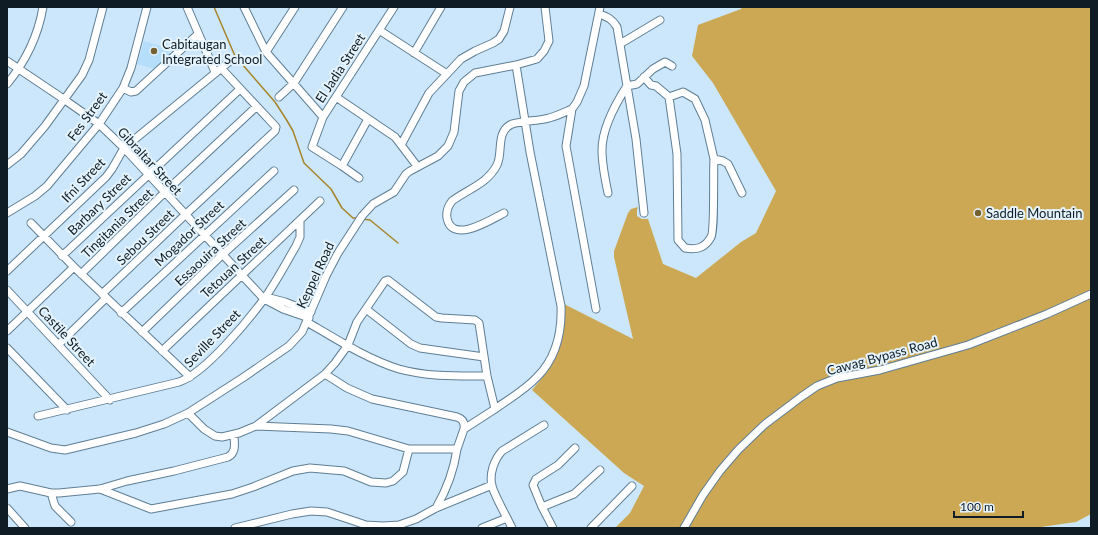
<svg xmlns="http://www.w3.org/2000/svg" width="1098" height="535" viewBox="0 0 1098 535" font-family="Lato,sans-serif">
	<rect width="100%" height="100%" fill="#cce7fb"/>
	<path fill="#b5defb" d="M144,41L161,46L173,56L158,70L137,64Z"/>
	<path fill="#cca854" d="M742,7H1091V514L1076,522L1034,528H615L630,513L644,486L624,473L532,390C558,360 566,344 564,304L633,339L614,257V251L628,213L631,209L638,207L637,210V216L642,219H648L663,264L696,278L741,242L756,233L776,191L713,83L692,56L698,25L741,9Z"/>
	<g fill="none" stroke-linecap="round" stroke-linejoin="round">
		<path stroke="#a7842c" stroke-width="1.5" d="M214,7L235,56L275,102L286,119L293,131L304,163L331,189L342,208L353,218H358
			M362,219L370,220L398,243"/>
		<defs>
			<path id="minor" d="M187,7L215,72
				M244,7L266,52L323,117
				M599,14C608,17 612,19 617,27L636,139L644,213
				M379,30L447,74
				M620,44L660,20
				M266,52L295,7
				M414,53L441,7
				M7,61L65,100L99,124L124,148L264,299L283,309L309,318
				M644,77L651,85L656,86L669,97L677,154L678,240L685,248C697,250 705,248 711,237C715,231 713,170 714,159
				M7,84C26,61 38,37 43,7
				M123,88L131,92L136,91L198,34
				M279,97L294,83L343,7
				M336,97L395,137L417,166
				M669,97L683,92L695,99L705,120L714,159L723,161L728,164L742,193
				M368,119L342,166L312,147L323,117L394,7
				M401,145L429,93L461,59L475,51L493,43L499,39L504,31L510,7
				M7,165L21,154L45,126L82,75L89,60L103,7
				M342,166L359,178
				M608,193C605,179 602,164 602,150C602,129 616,103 627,86L637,84L653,69L665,62L672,66
				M7,213L35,196L47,186L99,124L123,88L131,68L147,7
				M504,213C492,219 452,245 447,218C446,211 448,206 452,201C468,189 487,184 497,165C503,153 496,133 510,125C517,121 540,121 549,118C557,116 565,112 572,109
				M31,223L74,267L190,377
				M62,256L240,89
				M7,271L106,177L112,169L124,148L230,61
				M81,274L164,193L256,107
				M7,290L110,400
				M102,294L185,215L275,131L276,127L221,68
				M266,297L285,302L311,312
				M366,309L411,344L420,348L484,357
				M596,309L566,146L572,109L577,102L584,86L600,7
				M121,313L274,171
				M307,322C336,339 367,359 399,369C428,377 458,376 487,376
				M7,331L74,267
				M142,332L222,255L294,190
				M59,344L106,298
				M7,348L67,410
				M162,351L320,201
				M325,374L347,388L372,399L457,417C463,419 465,423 464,429
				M495,409C509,399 525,390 537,377C556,358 562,332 561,306L530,152L516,65
				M188,413L204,429L215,436L222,437L239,433L256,426L325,374L335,363L348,345L357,322L385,281L388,280L436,317L442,318L475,320L479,323L487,376L495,409L464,429L457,449
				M38,416L179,382C205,373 247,322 264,299C276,282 286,263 296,246L300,237V220
				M256,426L331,429L348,431L409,449H457C454,470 447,489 436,508
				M7,432L51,448L65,450L136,433L164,424L188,413L244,377L289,346L302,332L326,276L338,253L362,216L373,204L394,192L406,174L410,171L438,156L448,146L454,132L459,91L464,82L475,73L516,65L537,59L544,51L549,41L545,7
				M7,489L20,486L51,493H59L100,489L127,481L174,471L228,457C237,452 234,443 234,434
				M100,489L151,509L232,494L253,487L293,471L310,468L344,471L371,482L386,483L393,481L403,472L409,449
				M51,493L55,506L71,522
				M542,507L574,494L600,470
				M7,508L25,528
				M235,528L292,514L311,511L327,512L366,525L383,526L399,525L416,519L436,508L492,485
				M482,528L507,518
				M512,528C507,517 495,497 492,486C489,474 494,460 502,451L544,425
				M553,528L542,507L533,485L536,479L558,465L575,448
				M591,528L632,486
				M684,528L703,495L720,471L738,450L764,425L801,397L817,386L837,378L880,370L968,345L1047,314L1091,294"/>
		</defs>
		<use href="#minor" stroke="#5f7e94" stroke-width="9"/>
		<use href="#minor" stroke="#fff" stroke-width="7"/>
	</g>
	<g fill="#756030" stroke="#e5f3fd" stroke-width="1.5">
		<circle cx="154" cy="51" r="4"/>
		<circle cx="978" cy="213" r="4"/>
	</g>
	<g text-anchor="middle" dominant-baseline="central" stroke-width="4" stroke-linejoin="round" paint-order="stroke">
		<g font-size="13" fill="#0f1c25" stroke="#e5f3fd" text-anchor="start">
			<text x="162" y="44">Cabitaugan<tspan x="162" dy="15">Integrated School</tspan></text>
			<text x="986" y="213">Saddle Mountain</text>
		</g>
		<g font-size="13" fill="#0f1c25" stroke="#e5f3fd">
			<text transform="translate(340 68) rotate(-57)">El Jadia Street</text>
			<text transform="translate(87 116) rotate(-54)">Fes Street</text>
			<text transform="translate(150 161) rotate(47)">Gibraltar Street</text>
			<text transform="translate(83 180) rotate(-46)">Ifni Street</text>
			<text transform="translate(99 204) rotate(-44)">Barbary Street</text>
			<text transform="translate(117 223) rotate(-44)">Tingitania Street</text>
			<text transform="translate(189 233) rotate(-43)">Mogador Street</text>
			<text transform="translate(145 237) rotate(-44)">Sebou Street</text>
			<text transform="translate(210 252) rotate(-43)">Essaouira Street</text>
			<text transform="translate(233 267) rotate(-43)">Tetouan Street</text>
			<text transform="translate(315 275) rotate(-65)">Keppel Road</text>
			<text transform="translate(67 336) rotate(47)">Castile Street</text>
			<text transform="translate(212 338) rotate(-46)">Seville Street</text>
			<text transform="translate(882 356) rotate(-15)">Cawag Bypass Road</text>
		</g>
	</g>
	<rect width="1098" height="535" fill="none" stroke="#0f1c25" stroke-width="16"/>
	<path d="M954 511v6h69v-6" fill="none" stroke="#0f1c25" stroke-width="2"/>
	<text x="960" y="511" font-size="12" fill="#0f1c25" stroke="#e5f3fd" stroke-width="3" paint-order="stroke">100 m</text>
</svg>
